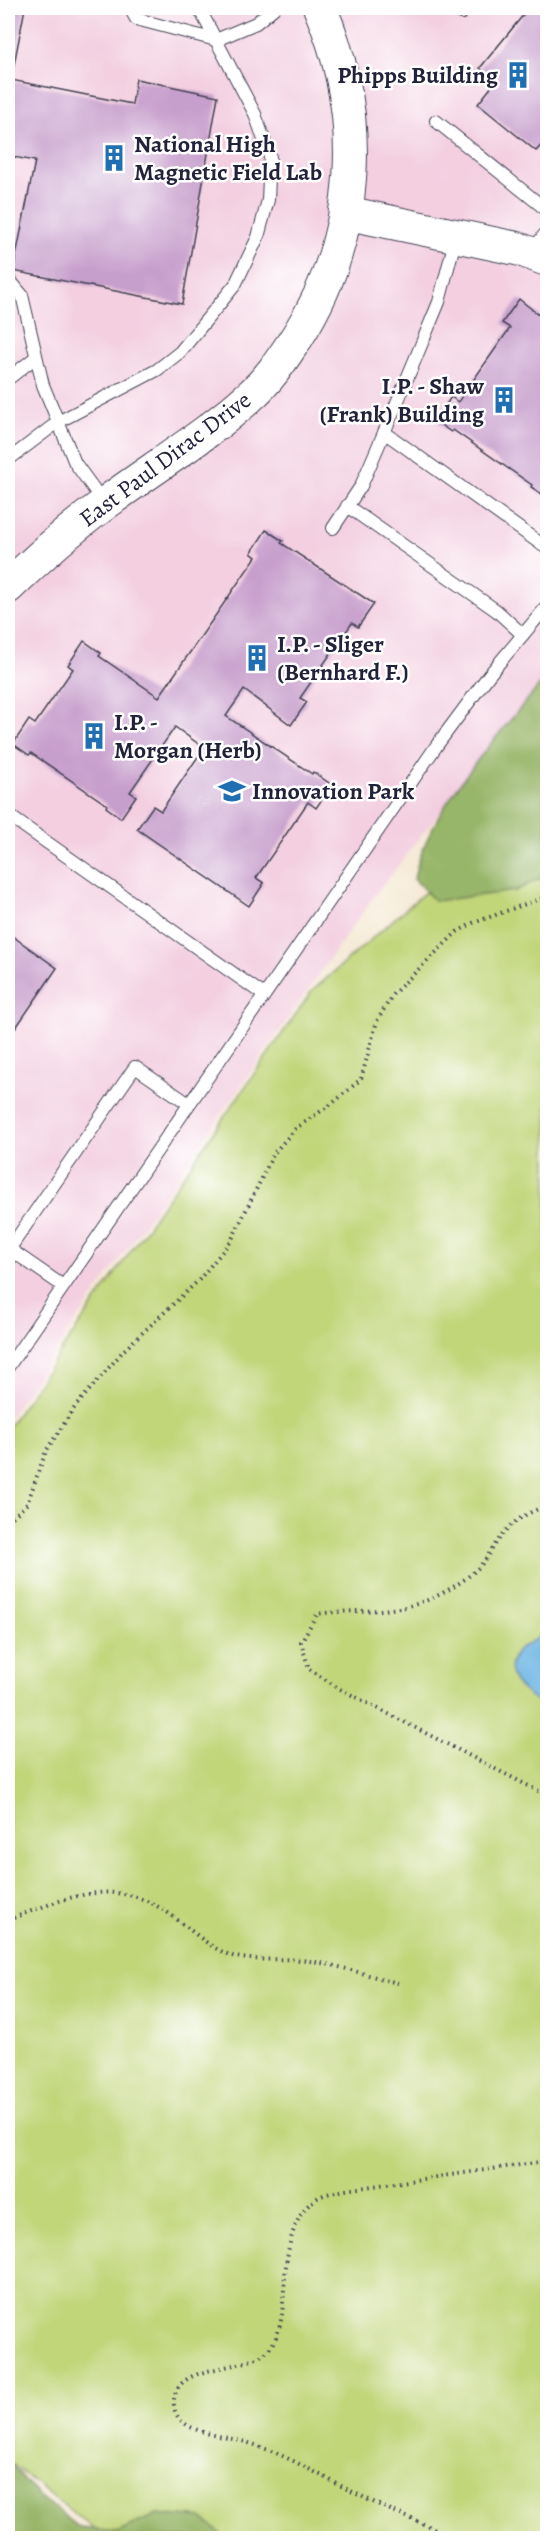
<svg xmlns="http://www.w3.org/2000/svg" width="555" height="2546" viewBox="0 0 555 2546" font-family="Alegreya,serif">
	<rect width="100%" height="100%" fill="#fff"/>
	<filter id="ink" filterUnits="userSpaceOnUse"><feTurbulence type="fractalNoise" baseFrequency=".0167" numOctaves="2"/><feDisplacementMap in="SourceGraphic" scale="12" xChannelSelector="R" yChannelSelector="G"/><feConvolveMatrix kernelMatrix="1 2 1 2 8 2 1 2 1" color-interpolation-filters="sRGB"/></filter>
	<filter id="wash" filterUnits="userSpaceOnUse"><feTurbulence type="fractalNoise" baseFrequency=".008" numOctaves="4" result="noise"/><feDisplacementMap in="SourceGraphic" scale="24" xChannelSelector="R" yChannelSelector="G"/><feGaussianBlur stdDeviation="1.35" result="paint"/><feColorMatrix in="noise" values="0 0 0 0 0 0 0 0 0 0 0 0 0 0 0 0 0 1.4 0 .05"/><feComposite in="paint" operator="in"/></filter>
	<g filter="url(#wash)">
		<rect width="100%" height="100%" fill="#f5e9d4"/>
		<path fill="#f3cfe0" d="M8,8H547V675L366,907L8,1419Z"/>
		<path fill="#c1d579" stroke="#727c5a" stroke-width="1.5" d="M547,870V2538H105L8,2461V1427L312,991L424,893Z"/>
		<path fill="#98b669" stroke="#5d6c52" stroke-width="1.5" d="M547,676V875L515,891L435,901L414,879C429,805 500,735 547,676Z
			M8,2461L38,2495L80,2528L117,2532L157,2514L201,2518L226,2538H8Z"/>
		<path fill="#6bb4e3" stroke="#466b8f" stroke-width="1.5" d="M547,1634V1707C529,1697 499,1679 515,1654C522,1645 538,1638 547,1634Z"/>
		<g id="blocks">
			<path fill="#c79fcc" d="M8,8H25L11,80L132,104L136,79L218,96L182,304L13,271L35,161L8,156Z
				M529,8H537L548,16V138L536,151L478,104L496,81L480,68Z
				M519,299L548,322V498L531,487L532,485L453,430L451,432L435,421L451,397L458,402L510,328L502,323Z
				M266,530L283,541L281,543L374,604L358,627L352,623L300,698L307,702L291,725L244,690L226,716L312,774L313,772L332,785L316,808L308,802L256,878L264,883L249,906L137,829L153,806L161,811L204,748L175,727L130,792L136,796L121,818L106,807L107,805L31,753L29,755L13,744L29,720L35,724L73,669L68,665L84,641L101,653L99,656L159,697L256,557L251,553Z
				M8,933L57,968L8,1039Z"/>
		</g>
	</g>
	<g filter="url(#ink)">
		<use href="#blocks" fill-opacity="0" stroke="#424052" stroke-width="1.5"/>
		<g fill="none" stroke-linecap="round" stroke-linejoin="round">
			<defs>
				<path id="lane" d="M130,8L136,19L216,40L256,23L274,8
					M455,8L462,13
					M436,121L548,211
					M532,251L548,230
					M8,278L22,295L43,385L75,463L104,503
					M8,379L36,357
					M384,432L548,549
					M8,460L58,422L157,370L180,352L235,285L258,237L268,200L270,157L255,114L199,8
					M347,506L497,611L523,635
					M333,528L361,486L399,398L439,302L456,237
					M8,815L264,995
					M8,1248L63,1286
					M8,1251L135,1067L189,1104
					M8,1367L437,745L489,675L548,605"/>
				<path id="secondary" d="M347,213L519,249L548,260
					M8,587C38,558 69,530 103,505C152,468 204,438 249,397C269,380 283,358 297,337C361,237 366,115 320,8"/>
			</defs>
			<use href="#lane" stroke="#424052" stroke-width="14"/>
			<use href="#secondary" stroke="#424052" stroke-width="35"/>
			<path stroke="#424052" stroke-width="4" stroke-dasharray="1.5 4.5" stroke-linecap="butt" d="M548,1505C529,1512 510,1522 499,1539C492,1548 486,1561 477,1569C458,1587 426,1604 400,1608C372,1612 344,1610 317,1614L301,1642L309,1669L340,1689L548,1796
				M8,1521L27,1504L46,1451L75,1407L124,1350L198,1281L231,1241L274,1153L296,1128L333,1103L361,1079L377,1021L393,994L457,932L473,923L548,896
				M8,1920C68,1897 117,1873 175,1918C194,1932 213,1951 236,1957C260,1962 285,1957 309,1961C339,1965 369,1976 398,1983
				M457,2538C425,2524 392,2512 361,2496C321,2477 286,2453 242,2441C222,2436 176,2432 174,2406C170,2361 244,2374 267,2351C277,2341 280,2327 282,2314C286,2277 283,2218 319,2197C327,2193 337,2192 345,2190L548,2161"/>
			<use href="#lane" stroke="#fff" stroke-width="12"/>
			<use href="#secondary" stroke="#fff" stroke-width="33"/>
		</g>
	</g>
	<defs>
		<symbol id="building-bare" viewBox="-9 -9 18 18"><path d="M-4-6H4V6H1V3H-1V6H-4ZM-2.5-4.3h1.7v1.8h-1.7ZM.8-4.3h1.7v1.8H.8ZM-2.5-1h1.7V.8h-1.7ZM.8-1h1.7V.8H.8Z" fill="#1f6fb2" stroke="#fff" stroke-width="2.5" paint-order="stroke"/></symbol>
		<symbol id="university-bare" viewBox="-9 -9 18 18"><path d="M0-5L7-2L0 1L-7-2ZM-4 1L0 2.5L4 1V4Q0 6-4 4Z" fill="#1f6fb2" stroke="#fff" stroke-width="2.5" paint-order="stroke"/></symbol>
	</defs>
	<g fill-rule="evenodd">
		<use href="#building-bare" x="499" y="56" width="38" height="38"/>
		<use href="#building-bare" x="95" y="139" width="38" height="38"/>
		<use href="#building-bare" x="485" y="381" width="38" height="38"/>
		<use href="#building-bare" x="238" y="639" width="38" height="38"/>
		<use href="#building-bare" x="75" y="717" width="38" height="38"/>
		<use href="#university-bare" x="213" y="772" width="38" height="38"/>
	</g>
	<g text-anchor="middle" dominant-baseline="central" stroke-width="5" stroke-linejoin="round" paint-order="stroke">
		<g font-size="24" font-weight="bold" fill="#22223b" stroke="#fff" text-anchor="start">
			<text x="498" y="75" text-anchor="end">Phipps Building</text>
			<text x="134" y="144">National High<tspan x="134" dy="28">Magnetic Field Lab</tspan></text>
			<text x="484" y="386" text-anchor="end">I.P. - Shaw<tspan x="484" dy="28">(Frank) Building</tspan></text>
			<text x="277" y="644">I.P. - Sliger<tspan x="277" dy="28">(Bernhard F.)</tspan></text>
			<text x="114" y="722">I.P. -<tspan x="114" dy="28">Morgan (Herb)</tspan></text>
			<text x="252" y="791">Innovation Park</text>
		</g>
		<g font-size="24" fill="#22223b" stroke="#fff">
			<text transform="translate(165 459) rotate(-37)">East Paul Dirac Drive</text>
		</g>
	</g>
	<rect width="555" height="2546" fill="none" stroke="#fff" stroke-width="30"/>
</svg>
